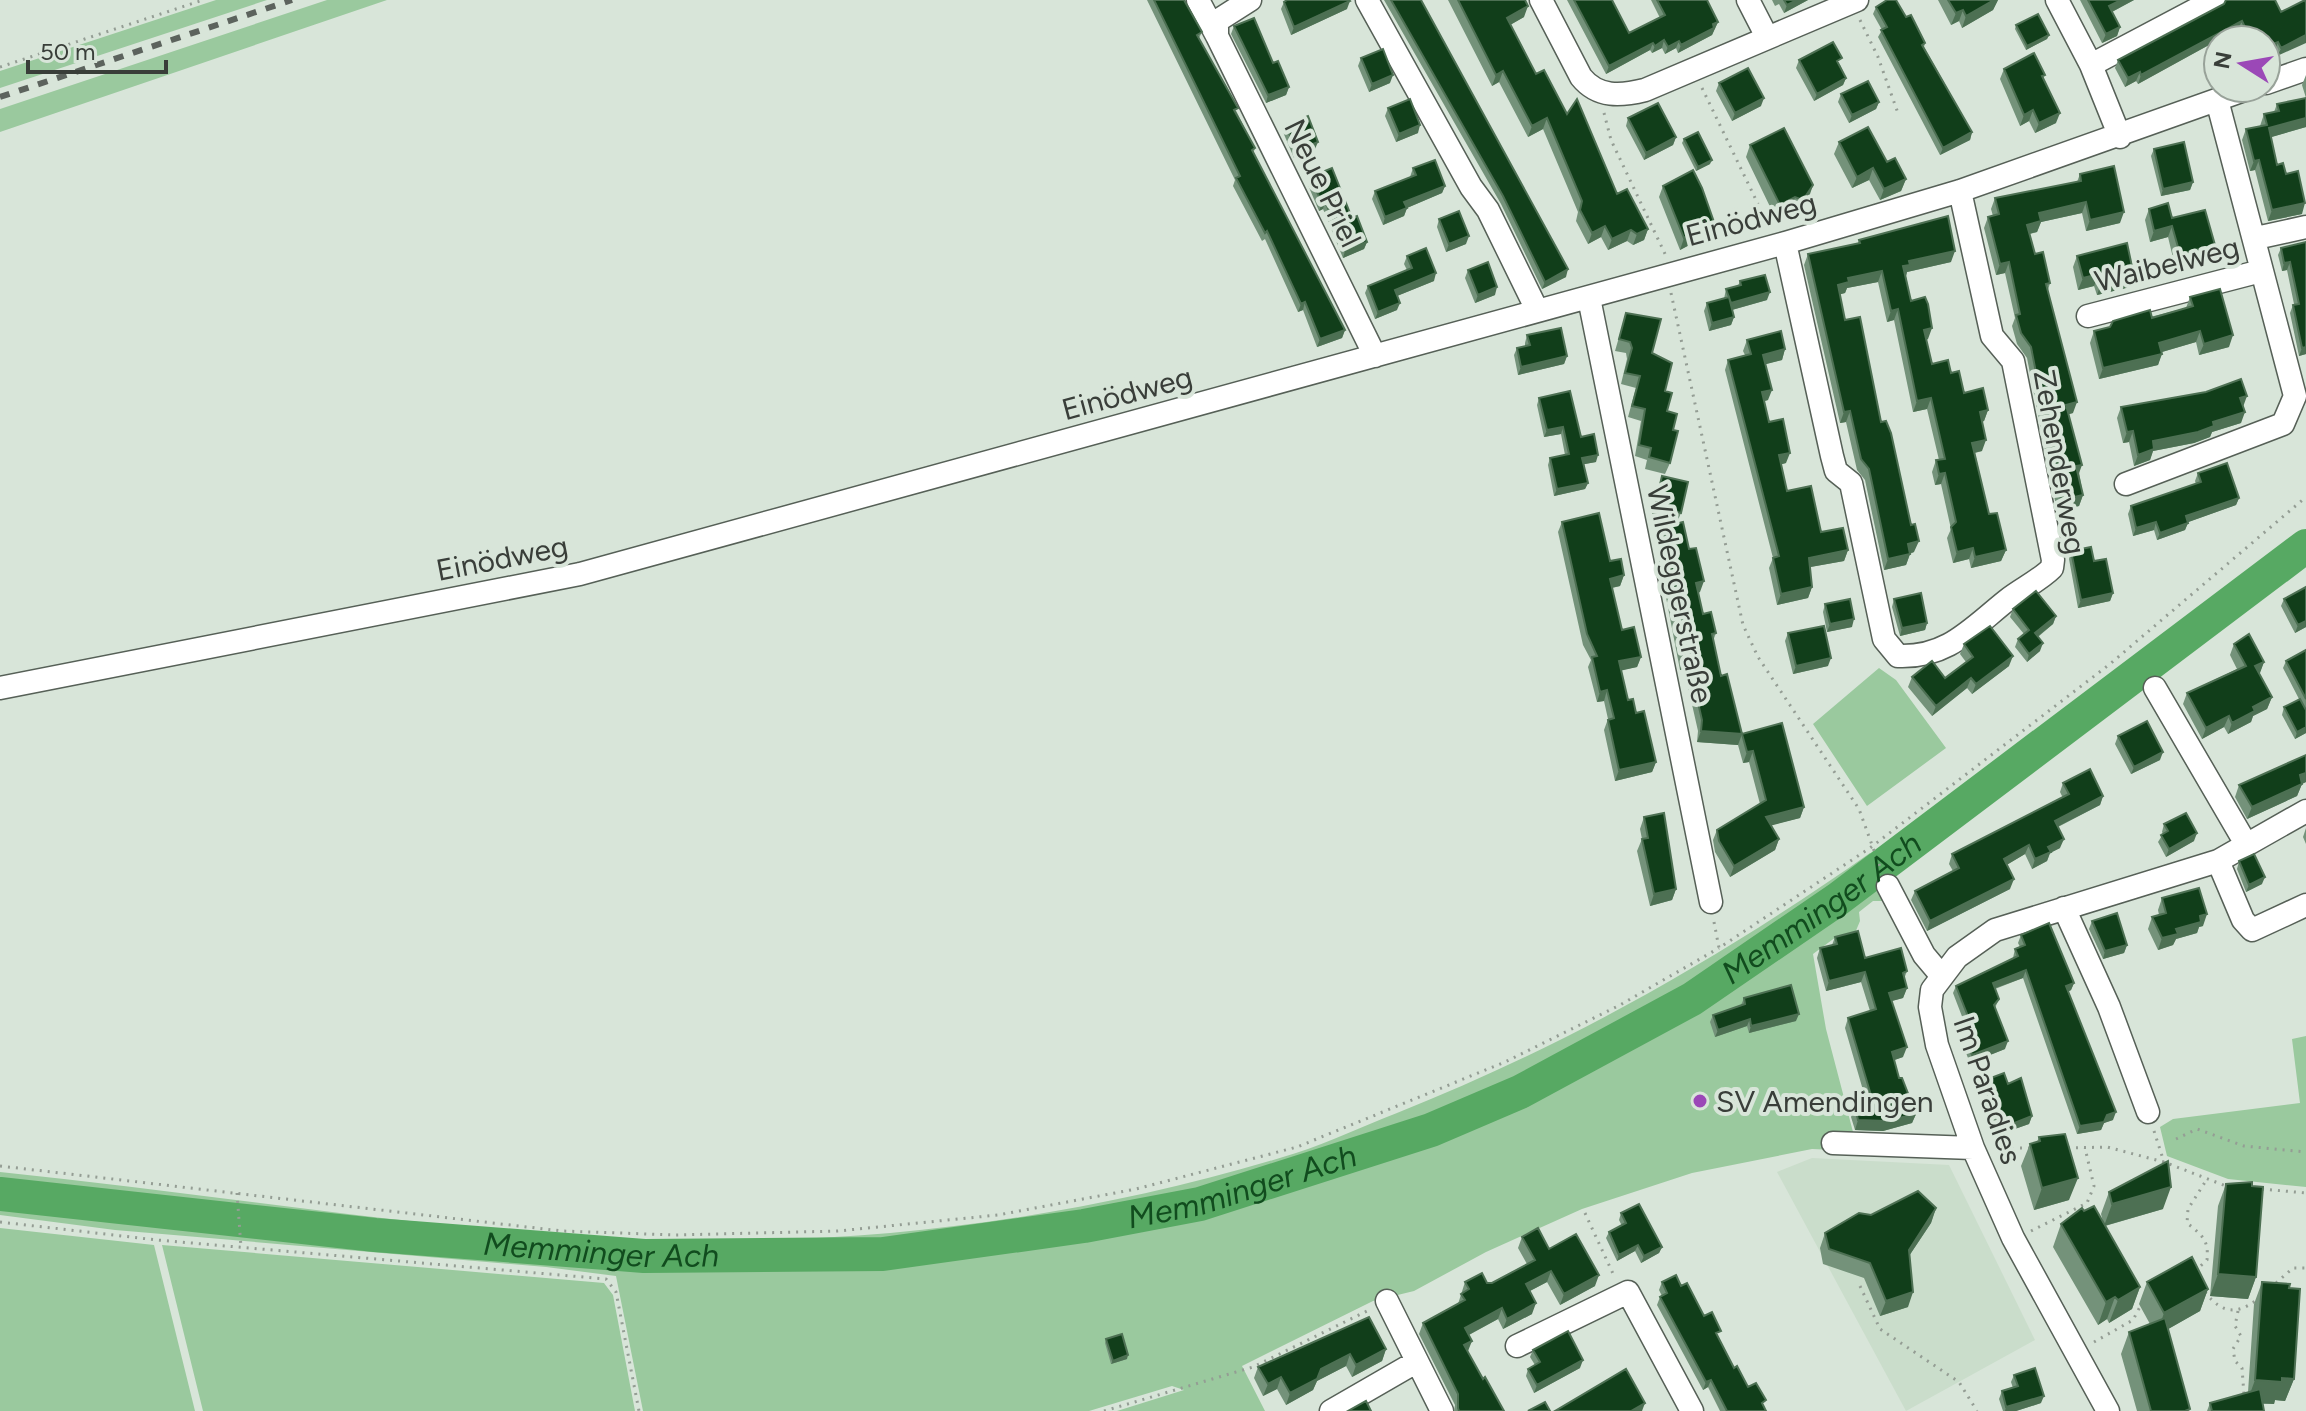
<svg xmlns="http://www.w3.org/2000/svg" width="2306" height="1411" viewBox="0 0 2306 1411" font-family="Figtree,sans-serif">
	<rect width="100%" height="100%" fill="#d8e5d9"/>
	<path fill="#caddcb" d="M1812,1158L1949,1165L2035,1340L1906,1411L1777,1172Z"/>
	<path fill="#9ac99e" d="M216,0H267L0,88V71Z
		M327,0H387L0,132V109Z
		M1879,668L1896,680L1946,748L1867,806L1813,724Z
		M1870,853L1888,897L1883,901H1873L1859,912L1860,921L1855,933L1836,937L1813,954L1826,1029L1858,1151L1812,1149L1692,1173L1582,1209L1486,1252L1414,1291L1373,1301L1242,1366L1265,1411H1117L1184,1390L1172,1386L1089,1411H643L616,1276L546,1267L115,1230L0,1215V1172C208,1193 417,1229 626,1239C851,1249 1081,1220 1296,1153C1330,1142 1363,1126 1397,1113C1566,1046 1721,958 1870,853Z
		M2306,1036V1187L2228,1179L2167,1156L2160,1127L2173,1119L2300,1103L2292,1039Z
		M0,1228L154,1245L195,1411H0Z
		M162,1245L604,1283L613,1295L635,1411H203Z"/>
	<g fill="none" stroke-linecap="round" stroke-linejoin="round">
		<path stroke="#57a963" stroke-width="34" id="s1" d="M0,1194L375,1235L644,1256L883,1254L1084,1226L1200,1204L1431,1130L1520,1092L1692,999L1838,899L2306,546"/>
		<defs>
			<path id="minor" d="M1198,0L1217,36
				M1250,0L1217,21V36L1375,356
				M1367,0L1471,187L1488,210L1537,310
				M1541,0L1581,77C1598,98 1621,96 1645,90L1857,0
				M1748,0L1767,37
				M2057,0L2091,65L2120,137
				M2091,65L2214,0
				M2266,83L2306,69
				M2256,238L2306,227
				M1785,243L1832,456L1836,471L1851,483L1884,639L1898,656C1947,658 1971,629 2006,601C2021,589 2039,581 2052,568L2053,560L2013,361L1992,336L1960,191
				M1589,298L1711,902
				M2088,316L2261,271
				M2126,484L2283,424L2295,396L2217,100
				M0,688L580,574L1785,243L1960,191L2250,88
				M2155,688L2246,844
				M2218,861L2243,920L2252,930L2306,905
				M1888,886L1924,955L1940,974
				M2064,908L2109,1007L2148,1112
				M1833,1143L1973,1148
				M1387,1301L1442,1411
				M1517,1346L1628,1292L1692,1411
				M1331,1411L1416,1362
				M2108,1411L2013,1238L1973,1148L1937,1045L1930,1007L1932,990L1957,957L1995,930L2218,861L2306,811"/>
		</defs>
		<use href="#minor" stroke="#566057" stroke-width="25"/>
		<path stroke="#949d94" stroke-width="3" stroke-dasharray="2 6" stroke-linecap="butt" d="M1860,20L1878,57L1899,116
			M0,67L203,0
			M1702,88L1758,204
			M1604,113L1611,140L1666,256
			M1671,293L1743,625L1758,657L1859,809L1880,867
			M1714,922L1719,948L1870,848L2110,664L2306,497
			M2154,1131L2164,1162
			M2176,1139L2197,1129L2244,1146L2306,1152
			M1996,1148H2029
			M2068,1148L2107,1147L2164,1162L2226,1186
			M0,1166L562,1231L676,1235L838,1231L998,1215L1136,1189L1297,1147L1505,1062L1620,1005L1719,948
			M2262,1189L2306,1193
			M237,1193L241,1247
			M1585,1213L1615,1278
			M0,1222L157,1240L606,1279L616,1292L639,1411
			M2031,1231L2087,1203L2094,1186L2085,1148
			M2195,1271L2207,1260C2209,1240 2202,1235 2187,1223L2188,1209L2207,1179
			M2276,1283L2293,1268H2306
			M1860,1286L1880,1329L1959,1382L1977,1411
			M2205,1292C2222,1314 2237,1315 2258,1299
			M2238,1311L2235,1326L2241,1336L2233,1349L2235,1361L2242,1368L2244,1395
			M2094,1342L2133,1320L2142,1303
			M1104,1411L1253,1367L1369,1310"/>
		<use href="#minor" stroke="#fff" stroke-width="22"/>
		<path stroke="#5c635d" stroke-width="6" stroke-dasharray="10 10" stroke-linecap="butt" d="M0,97L292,0"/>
	</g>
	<path fill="#74927a" d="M1147,0H1184L1202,32L1199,38L1255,148L1253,154L1345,330L1342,338L1317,347L1303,310L1298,312L1265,239L1262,241L1233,186L1235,180Z
		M1384,0H1421L1566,277L1542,289L1501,204Z
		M1448,0H1525L1524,17L1510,25L1536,74L1567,114L1617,194L1648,229L1644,240L1633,245L1627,241L1608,250L1601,237L1588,244L1576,221L1578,212L1543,129L1528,137L1499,82L1492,86Z
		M1567,0H1612L1629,33L1660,18L1651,0H1707L1718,22L1712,35L1678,53L1676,48L1665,54L1662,48L1652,53L1650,50L1606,74Z
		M1772,0H1808L1784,13L1779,4L1775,6Z
		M1938,0H1998L1993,10L1962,28L1959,21L1951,25Z
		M2080,0H2134L2112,12L2120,27L2117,36L2102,43Z
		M2305,0L2277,56L2275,51L2266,55V40H2244L2238,29L2138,84L2136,81L2125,87L2115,68L2118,60L2224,4L2281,12Z
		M1284,2L1347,9L1291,35L1281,9Z
		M1876,7L1906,17L1925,43L1924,47L1972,132L1970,140L1940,155L1878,37L1882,30L1873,14Z
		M2016,25L2049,35L2047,39L2026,50L2015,29Z
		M1234,26L1273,63L1289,87L1286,95L1266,103L1231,34Z
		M1361,58L1390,83L1369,92L1358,66Z
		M1799,60L1840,65L1846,78L1843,85L1814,101L1796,68Z
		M2004,69L2045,75L2043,79L2056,123L2035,133L2029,121L2020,126L2000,79Z
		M2306,75V98L2302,85Z
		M1719,83L1761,106L1732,121L1716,91Z
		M1841,94L1879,102L1876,109L1849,123L1838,102Z
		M2306,98V127L2271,137L2277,165L2286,174L2302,214L2268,221L2255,170L2250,171L2242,140L2246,129L2260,126L2264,114L2274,112L2277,104Z
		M1388,108L1418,133L1396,142L1385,116Z
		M1628,118L1676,137L1673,145L1644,160L1626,126Z
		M1286,125L1315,149L1294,158L1283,132Z
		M1684,139L1710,164L1696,171L1682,143Z
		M1839,142L1906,179L1901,191L1880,200L1869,180L1852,188L1834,154Z
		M1750,145L1809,197L1799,211L1791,209L1775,217L1746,157Z
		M2154,149L2193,182L2190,190L2161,196L2151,156Z
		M1413,168L1445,186L1442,193L1407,208L1404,216L1383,225L1372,199L1375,191L1410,177Z
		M2080,174L2120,223L2086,231L2082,213L2041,222L2037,232L2030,234L2035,254L2050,283L2048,290L2073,413L2069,414L2083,495L2079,506L2057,511L2027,358L2017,344L2012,326L2015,318L2005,273L1996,275L1984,228L1988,217L1993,216L1991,209L1995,198L2077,182Z
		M1310,177L1367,242L1364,249L1343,258L1323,209L1319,211L1308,185Z
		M1663,186L1714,222L1710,234L1680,250L1659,197Z
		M2149,209L2172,218L2215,245L2210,257L2175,266L2168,237L2150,242L2145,220Z
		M1439,219L1466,244L1446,252L1437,227Z
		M1859,240L1951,262L1907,272L1906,276L1911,301L1928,339L1926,340L1932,364L1951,373L1964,393L1988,410L1984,421L1982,422V451L1975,453L1989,514L2006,550L2001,561L1971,568L1969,559L1953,563L1947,538L1951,529L1941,484L1935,485L1932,472L1936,460H1939L1927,409L1913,412L1894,320L1887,322L1878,282L1847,288L1845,293L1840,294L1845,320L1881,422L1914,552L1910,554L1906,565L1884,570L1865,480L1857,470L1846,422L1840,423L1804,265L1808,254L1858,244Z
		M2306,242V354L2299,356L2290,313L2293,305L2294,304L2287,270L2282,271L2278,255L2281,248Z
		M1407,256L1434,281L1397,296V310L1375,319L1365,293L1368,286L1407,270L1404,264Z
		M2077,256L2130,287L2097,295L2094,286L2078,290L2073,267Z
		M1468,270L1495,295L1475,303L1465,278Z
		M1740,281L1767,300L1732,310L1734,317L1731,325L1709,331L1704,311L1707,303L1724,299L1726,289L1738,286Z
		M2190,297L2229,347L2199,355L2196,342L2162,352L2158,365L2099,379L2090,343L2094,331L2186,308Z
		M1626,313L1652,353L1665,391L1667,411L1673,430L1670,463L1665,474L1645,469L1647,460L1635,456L1641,421L1628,417L1636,388L1621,384L1627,359L1626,353L1615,351Z
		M1527,335L1567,356L1564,364L1518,375L1514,355L1517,348L1525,346V343Z
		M1747,340L1785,349L1782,360L1765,364L1768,400L1764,401L1769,422L1786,463L1781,464L1787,491L1821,532L1848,550L1844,561L1810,567L1812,587L1808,598L1777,605L1769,568L1773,558L1725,370L1728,360L1745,355L1743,351Z
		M1539,398L1581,437L1596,462L1584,464L1588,483L1585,489L1554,496L1548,465L1550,458L1565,455L1561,434L1544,437L1537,405Z
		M2121,407H2243L2241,423L2212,432L2210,437L2194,443L2153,451L2150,460L2134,466L2129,442L2123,443L2117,418Z
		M2198,473L2239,498L2236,505L2188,522L2185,530L2157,540L2154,530L2133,536L2128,514L2131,506L2196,484L2195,481Z
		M1662,476L1681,513L1678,520L1652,514Z
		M1562,522L1610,561L1624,575L1620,586L1612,588L1622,630L1641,657L1637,667L1621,670L1628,700L1636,713L1656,762L1652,772L1615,781L1604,730L1608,719L1604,701L1597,702L1588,667L1591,660L1583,645L1558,532Z
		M1667,526L1700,592L1698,593L1703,614L1716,633L1713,641L1721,676L1742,734L1804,807L1800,818L1771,825L1779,839L1775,850L1730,877L1715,852L1713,840L1717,830L1760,804L1749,762L1743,763L1738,745L1697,742L1698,731L1684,669L1680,670L1659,561L1663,550H1666L1663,537Z
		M2071,551L2094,561L2113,593L2110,601L2078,608L2069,559Z
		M2306,587V627L2295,633L2281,606L2284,599Z
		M1894,599L1927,623L1925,630L1900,636L1892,607Z
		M1825,604L1852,627L1827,632L1823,612Z
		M2013,609L2056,616L2053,624L2038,637L2040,651L2027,662L2015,647L2018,639L2024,634L2010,617Z
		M1788,633L1828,666L1793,674L1785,641Z
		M1964,644L2009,666L1972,694L1967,688L1932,716L1908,687L1912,677L1945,678L1966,662L1960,654Z
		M2234,644L2264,662L2259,674L2272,697L2267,709L2253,716L2251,722L2228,734L2224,727L2202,739L2183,704L2187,693L2237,669L2230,655Z
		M2306,650V733L2295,739L2282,715L2284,707L2299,699L2283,668L2286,661Z
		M2118,736L2160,760L2131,774L2115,744Z
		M2306,755V782L2302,784L2297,796L2247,819L2235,797L2239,785Z
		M2063,783L2103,796L2100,805L2058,827L2060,848L2050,853L2047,861L2032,869L2025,854L2006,865L2010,889L1927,931L1911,900L1915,891L1953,871L1949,864L1952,854L2063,798L2060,792Z
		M1644,817L1676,889L1672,900L1650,906L1637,851L1642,839L1640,829Z
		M2164,824L2194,841L2166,857L2158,842L2163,834L2162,832Z
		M2306,828V844L2303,837Z
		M2239,861L2262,884L2246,892L2237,869Z
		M2162,898L2203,926L2199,927L2197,933L2176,939L2173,945L2158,950L2148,929L2152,917L2159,915L2158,910Z
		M2092,921L2127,945L2124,953L2103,959L2089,929Z
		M2021,935L2074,983L2071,990L2068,992L2113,1120L2104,1123L2101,1130L2077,1134L2023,978L1995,989L1999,999L1995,1008L2005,1049L1970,1063L1964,1048L1967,1041L1969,1039L1968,1032L1953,993L1956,986L2013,958L2015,949L2020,947L2018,943Z
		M1835,937L1865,958L1907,971L1904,979L1907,988L1903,998L1891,1001L1903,1057L1894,1060L1899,1078L1916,1114L1912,1123L1883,1131L1855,1130L1851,1117L1855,1107L1867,1104L1845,1028L1848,1018L1870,1011L1861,982L1826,991L1817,958L1820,948L1832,945Z
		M1744,998L1796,1021L1749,1033L1747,1026L1715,1037L1710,1022L1713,1015L1741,1005Z
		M1988,1079L2008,1084L2032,1116L2029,1124L2009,1131L1986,1121L1990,1113L1984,1099L1988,1092L1986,1086Z
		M2039,1137L2069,1200L2034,1210L2021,1166L2030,1144L2037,1142Z
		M2226,1184L2252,1186L2256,1277L2248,1299L2210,1296L2218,1206Z
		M2109,1192L2163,1209L2105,1226L2140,1287L2132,1309L2109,1323L2107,1319L2098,1325L2053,1247L2061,1224L2084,1211L2103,1222L2101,1214Z
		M1936,1208L1931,1223L1909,1256L1908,1307L1880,1316L1864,1278L1823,1264L1820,1248L1825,1233L1871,1215Z
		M1621,1213L1662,1247L1659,1253L1641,1263L1635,1251L1617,1261L1606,1238L1609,1232L1622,1226L1619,1220Z
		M1522,1237L1549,1249L1595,1286L1560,1305L1547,1282L1530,1291L1532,1314L1503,1329L1498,1319L1469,1335L1468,1352L1483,1379L1504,1411H1454L1455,1405L1419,1334L1423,1323L1458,1304L1465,1282L1492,1283L1527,1264L1518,1248Z
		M1662,1282L1681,1286L1704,1316L1719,1338L1734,1368L1766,1411H1720L1708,1387L1703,1390L1657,1305L1660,1297L1662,1296L1659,1290Z
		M2147,1282L2208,1289L2200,1311L2168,1329L2190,1409L2189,1411H2137L2121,1354L2129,1332L2150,1324L2139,1304Z
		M2262,1282L2294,1379L2285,1401L2275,1400L2274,1404H2262L2264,1411H2207L2210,1403L2248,1392L2254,1304Z
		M1106,1339L1127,1359L1111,1364L1105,1343Z
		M1386,1349L1382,1361L1352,1377L1346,1366L1317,1381L1313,1390L1286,1405L1277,1389L1263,1396L1254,1378L1258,1367Z
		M1533,1350L1580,1368L1534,1393L1526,1376L1528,1369L1535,1365L1530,1357Z
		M2014,1375L2041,1403L2016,1411H2003L1999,1399L2002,1391L2013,1388L2011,1382Z"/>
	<path fill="#4d7053" d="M1797,0H1808L1784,13L1787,5Z
		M1993,0H1998L1993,10L1962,28L1966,16Z
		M2121,0H2134L2106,15L2109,6Z
		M1350,1L1347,9L1291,35L1294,27Z
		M1528,6L1524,17L1503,29L1507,18Z
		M1963,10L1959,21L1951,25L1956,13Z
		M2242,21L2238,29L2138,84L2141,75Z
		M1718,22L1712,35L1678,53L1681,45Z
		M2120,27L2117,36L2102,43L2106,34Z
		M2049,35L2047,39L2026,50L2027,46Z
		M2306,35V43L2277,56L2281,48Z
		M1664,40L1662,48L1652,53L1655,46Z
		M1679,41L1676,48L1665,54L1668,47Z
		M2278,42L2275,51L2266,55V47Z
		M1653,43L1650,50L1606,74L1609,66Z
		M1503,71L1499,82L1492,86L1496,75Z
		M2140,72L2136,81L2125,87L2128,78Z
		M1393,75L1390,83L1369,92L1372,84Z
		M1846,78L1843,85L1814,101L1817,94Z
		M1289,87L1286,95L1266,103L1268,95Z
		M1764,98L1761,106L1732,121L1735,113Z
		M1879,102L1876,109L1849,123L1852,115Z
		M2033,110L2029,121L2020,126L2024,115Z
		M2060,113L2056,123L2035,133L2039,123Z
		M1547,118L1543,129L1528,137L1532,126Z
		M2306,118V127L2265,139L2269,128Z
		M1420,125L1418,133L1396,142L1399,134Z
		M1972,132L1970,140L1940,155L1943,148Z
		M1676,137L1673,145L1644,160L1646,153Z
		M1318,142L1315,149L1294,158L1296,151Z
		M1712,160L1710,164L1696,171L1698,167Z
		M2259,160L2255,170L2250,171L2254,161Z
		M1873,168L1869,180L1852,188L1857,177Z
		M1906,179L1901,191L1880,200L1884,189Z
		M2193,182L2190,190L2161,196L2163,189Z
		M1813,185L1809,197L1799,211L1803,200Z
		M1445,186L1442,193L1402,210L1404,202Z
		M1795,197L1791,209L1775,217L1780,205Z
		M1325,201L1323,209L1319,211L1322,203Z
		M2086,202L2082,213L2041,222L2037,232L2023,235L2027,225L2039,213Z
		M2305,203L2302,214L2268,221L2272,210Z
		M1407,208L1404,216L1383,225L1385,217Z
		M2124,212L2120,223L2086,231L2090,220Z
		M1714,222L1710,234L1680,250L1684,238Z
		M1605,226L1601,237L1588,244L1592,233Z
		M2172,226L2168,237L2150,242L2154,231Z
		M1648,229L1644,240L1633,245L1637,234Z
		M1631,230L1627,241L1608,250L1612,239Z
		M1469,236L1466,244L1446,252L1449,244Z
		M1367,242L1364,249L1343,258L1345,251Z
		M2215,245L2210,257L2175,266L2180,254Z
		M1955,251L1951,262L1907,272L1906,276L1903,266L1909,261Z
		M2009,262L2005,273L1996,275L2000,264Z
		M2290,262L2287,270L2282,271L2284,263Z
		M1568,269L1566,277L1542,289L1545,282Z
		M1882,271L1878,282L1847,288L1845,293L1834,296L1838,285L1848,278Z
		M1436,273L1434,281L1392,298L1395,290Z
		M2099,274L2094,286L2078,290L2083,278Z
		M2134,276L2130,287L2097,295L2101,283Z
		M1497,287L1495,295L1475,303L1478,295Z
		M1770,292L1767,300L1728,311L1731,303Z
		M1305,302L1303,310L1298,312L1301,304Z
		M1400,303L1397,310L1375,319L1378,312Z
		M1898,309L1894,320L1887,322L1891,311Z
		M1734,317L1731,325L1709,331L1712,323Z
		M1932,328L1928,339L1920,341L1924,330Z
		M1345,330L1342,338L1317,347L1320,339Z
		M2200,331L2196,342L2155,354L2159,343Z
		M2233,335L2229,347L2199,355L2204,344Z
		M2306,347V354L2299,356L2302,348Z
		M1785,349L1782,360L1759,366L1763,355Z
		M2162,354L2158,365L2099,379L2103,368Z
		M1567,356L1564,364L1518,375L1521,367Z
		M1772,390L1768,400L1758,403L1762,392Z
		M2247,396L2243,407L2240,398Z
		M1931,398L1927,409L1913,412L1917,401Z
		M2077,402L2073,413L2062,416L2066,405Z
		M1988,410L1984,421L1976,423L1980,412Z
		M1850,411L1846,422L1840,423L1844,412Z
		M2245,412L2241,423L2212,432L2210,437L2194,443L2153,451L2150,460L2134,466L2138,455L2153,441Z
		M1563,427L1561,434L1544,437L1547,430Z
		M2133,431L2129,442L2123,443L2127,432Z
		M1986,440L1982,451L1968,454L1972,443Z
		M1790,453L1786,463L1775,466L1779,455Z
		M1598,455L1596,462L1580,465L1582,458Z
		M2082,465L2078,476L2076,466Z
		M1945,473L1941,484L1935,485L1939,474Z
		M1588,483L1585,489L1554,496L1557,489Z
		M2083,495L2079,506L2057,511L2061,500Z
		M2239,498L2236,505L2183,524L2186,516Z
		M2156,522L2154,530L2133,536L2136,528Z
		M2188,523L2185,530L2157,540L2160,533Z
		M1919,541L1914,552L1904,555L1908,544Z
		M1973,548L1969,559L1953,563L1957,552Z
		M1848,550L1844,561L1805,568L1809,558Z
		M2006,550L2001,561L1971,568L1975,557Z
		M1910,554L1906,565L1884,570L1888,559Z
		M1624,575L1620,586L1606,589L1610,579Z
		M1704,581L1700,592L1693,594L1696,583Z
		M1812,587L1808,598L1777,605L1781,594Z
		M2113,593L2110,601L2078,608L2081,600Z
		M2056,616L2053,624L2032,641L2035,633Z
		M1854,619L1852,627L1827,632L1830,624Z
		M2306,621V627L2295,633L2298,625Z
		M1927,623L1925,630L1900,636L1902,628Z
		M2043,643L2040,651L2027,662L2029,654Z
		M2013,656L2009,666L1972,694L1976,684Z
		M1641,657L1637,667L1615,672L1619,661Z
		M1831,658L1828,666L1793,674L1796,666Z
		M1684,659H1688L1684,669L1680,670Z
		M2264,662L2260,673L2251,678L2255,666Z
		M1971,678L1967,688L1932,716L1936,706Z
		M1607,690L1604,701L1597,702L1600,692Z
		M2272,697L2267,709L2253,716L2251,722L2228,734L2232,723L2253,707Z
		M2229,716L2224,727L2202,739L2206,728Z
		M2306,727V733L2295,739L2297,732Z
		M1701,731L1742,734L1738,745L1697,742Z
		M1753,751L1749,762L1743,763L1747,752Z
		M2163,752L2160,760L2131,774L2134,767Z
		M1656,762L1652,772L1615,781L1619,770Z
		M2306,773V782L2295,787L2300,775Z
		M2302,784L2297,796L2247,819L2252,807Z
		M2103,796L2100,805L2051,830L2055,821Z
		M1804,807L1800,818L1762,828L1766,817Z
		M2197,833L2194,841L2166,857L2169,849Z
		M1779,839L1775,850L1730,877L1734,866Z
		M2064,839L2060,848L2050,853L2047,861L2032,869L2035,859L2048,847Z
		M2029,845L2025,854L2000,869L2004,859Z
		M2265,877L2262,884L2246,892L2249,885Z
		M2014,879L2010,889L1927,931L1930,921Z
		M1676,889L1672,900L1650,906L1654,894Z
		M2207,914L2203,926L2199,927L2197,933L2176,939L2173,945L2158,950L2162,938L2176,929L2200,916Z
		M2127,945L2124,953L2103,959L2105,951Z
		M2026,970L2023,978L1990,990L1993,983Z
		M1865,972L1861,982L1826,991L1829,981Z
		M2074,983L2071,990L2063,994L2066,986Z
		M1907,988L1903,998L1885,1003L1889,993Z
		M1799,1014L1796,1021L1749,1033L1751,1026Z
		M1750,1019L1747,1026L1715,1037L1718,1030Z
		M2008,1041L2005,1049L1970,1063L1972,1055Z
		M1907,1047L1903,1057L1889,1062L1892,1052Z
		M2116,1112L2113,1120L2104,1123L2101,1130L2077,1134L2080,1126Z
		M1916,1114L1912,1123L1883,1131L1855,1130L1858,1120Z
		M2032,1116L2029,1124L2009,1131L2012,1124Z
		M2078,1178L2069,1200L2034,1210L2042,1188Z
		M2171,1187L2163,1209L2104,1226L2112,1204Z
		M1936,1208L1931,1223L1903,1265L1909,1250Z
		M1638,1245L1635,1251L1617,1261L1619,1255Z
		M1662,1247L1659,1253L1641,1263L1644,1256Z
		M1551,1271L1547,1282L1522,1295L1526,1284Z
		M2218,1274L2256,1277L2248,1299L2210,1296Z
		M1599,1275L1595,1286L1560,1305L1564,1294Z
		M2140,1287L2132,1309L2109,1323L2118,1300Z
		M2208,1289L2200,1311L2156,1336L2164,1313Z
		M1913,1292L1908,1307L1880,1316L1886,1301Z
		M2115,1297L2107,1319L2098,1325L2106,1302Z
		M1536,1303L1532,1314L1503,1329L1507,1319Z
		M1502,1308L1498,1319L1461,1339L1465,1328Z
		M1472,1341L1468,1351L1464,1345Z
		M1386,1349L1382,1361L1352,1377L1356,1365Z
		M1350,1354L1346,1366L1317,1381L1313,1390L1286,1405L1290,1393L1321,1369Z
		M1128,1355L1127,1359L1111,1364L1113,1361Z
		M1583,1360L1580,1368L1534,1393L1537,1385Z
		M1281,1377L1277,1389L1263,1396L1268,1384Z
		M2282,1378L2294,1379L2285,1401L2275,1400L2274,1404L2247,1402L2255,1380Z
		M1711,1380L1708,1387L1703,1390L1706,1382Z
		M2044,1396L2041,1403L2016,1411H2005L2006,1407Z
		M1645,1403L1642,1411H1631Z"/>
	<path fill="#113e1a" stroke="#4d7053" stroke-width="2" d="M1154,0H1184L1202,32L1197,35L1238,108L1234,110L1255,148L1252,150L1345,330L1320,339L1305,302L1301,304L1267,231L1265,233L1236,178L1240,176Z
		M1287,0H1349L1350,1L1294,27L1284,2Z
		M1391,0H1421L1568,269L1545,282L1503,196Z
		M1458,0H1525L1528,6L1507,18L1536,74L1544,70L1567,114L1577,99L1617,194L1627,189L1648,229L1637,234L1631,230L1612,239L1605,226L1592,233L1580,210L1582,201L1547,118L1532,126L1503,71L1496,75Z
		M1574,0H1612L1629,33L1665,15L1657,0H1707L1718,22L1713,24L1714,28L1681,45L1679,41L1668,47L1664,40L1655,46L1653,43L1609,66Z
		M1784,0H1797L1787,5Z
		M1887,0H1896L1906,17L1911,15L1925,43L1922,45L1972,132L1943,148L1881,30L1887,27L1876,7Z
		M1948,0H1994L1966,16L1963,10L1956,13Z
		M2088,0H2121L2109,6L2120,27L2106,34Z
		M2226,0H2275L2281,12L2305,0L2306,3V35L2281,48L2278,42L2266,47V40H2251L2242,21L2141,75L2140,72L2128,78L2118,60L2224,4Z
		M2038,14L2049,35L2027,46L2016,25Z
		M1254,18L1273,63L1278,61L1289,87L1268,95L1234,26Z
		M1833,42L1842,58L1837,61L1846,78L1817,94L1799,60Z
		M1383,49L1393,75L1372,84L1361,58Z
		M2034,53L2045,75L2042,76L2060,113L2039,123L2033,110L2024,115L2004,69Z
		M1748,68L1764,98L1735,113L1719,83Z
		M1868,81L1879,102L1852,115L1841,94Z
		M2306,98V118L2269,128L2277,165L2283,163L2286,174L2298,171L2305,203L2272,210L2259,160L2254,161L2246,129L2267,125L2264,114L2279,111L2277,104Z
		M1410,99L1420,125L1399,134L1388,108Z
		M1658,103L1676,137L1646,153L1628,118Z
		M1308,116L1318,142L1296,151L1286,125Z
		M1868,127L1887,162L1895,158L1906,179L1884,189L1873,168L1857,177L1839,142Z
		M1784,128L1813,185L1803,200L1795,197L1780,205L1750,145Z
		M1698,132L1712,160L1698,167L1684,139Z
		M2184,142L2193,182L2163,189L2154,149Z
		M1435,160L1445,186L1404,202L1407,208L1385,217L1375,191L1416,175L1413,168Z
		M2114,166L2124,212L2090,220L2086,202L2039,213L2041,221L2027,225L2035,254L2043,252L2050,283L2046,284L2077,402L2066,405L2082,465L2076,466L2083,495L2061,500L2031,347L2021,333L2016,315L2020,314L2009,262L2000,264L1988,217L1999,214L1995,198L2081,181L2080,174Z
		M1332,168L1352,218L1357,216L1367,242L1345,251L1325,201L1322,203L1310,177Z
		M1693,170L1702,188L1714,222L1684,238L1663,186Z
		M2168,203L2172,218L2205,210L2215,245L2180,254L2172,226L2154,231L2149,209Z
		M1459,211L1469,236L1449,244L1439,219Z
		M1948,216L1955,251L1909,261L1910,265L1903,266L1911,301L1925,297L1928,304L1932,328L1924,330L1932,364L1948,360L1951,373L1959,371L1964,393L1983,388L1988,410L1980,412L1986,440L1972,443L1989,514L1997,513L2006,550L1975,557L1973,548L1957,552L1951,527L1956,522L1945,473L1939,474L1936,460L1945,459L1931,398L1917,401L1898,309L1891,311L1882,271L1848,278L1849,282L1838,285L1845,320L1860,317L1881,422L1886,421L1891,433L1911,525L1915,524L1919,541L1908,544L1910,554L1888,559L1869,469L1861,459L1850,411L1844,412L1808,254L1860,243L1859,240Z
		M2306,242V347L2302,348L2293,305L2299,304L2290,262L2284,263L2281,248Z
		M2127,243L2134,276L2101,283L2099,274L2083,278L2077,256Z
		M1426,248L1436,273L1395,290L1400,303L1378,312L1368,286L1412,268L1407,256Z
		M1488,262L1497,287L1478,295L1468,270Z
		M1765,275L1770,292L1731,303L1726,289L1741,285L1740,281Z
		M2220,289L2233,335L2204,344L2200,331L2159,343L2162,354L2103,368L2094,331L2110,327L2113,321L2150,310L2152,318L2193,306L2190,297Z
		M1729,297L1734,317L1712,323L1707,303Z
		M1626,313L1661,319L1652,353L1672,363L1665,391L1672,393L1667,411L1677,414L1673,430L1678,431L1670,463L1649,457L1651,448L1639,445L1645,409L1632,406L1640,376L1625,373L1632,348L1630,342L1619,339Z
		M1561,328L1567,356L1521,367L1517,348L1530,345L1527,335Z
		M1781,331L1785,349L1763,355L1772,390L1762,392L1769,422L1783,419L1790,453L1779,455L1787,491L1811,486L1821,532L1843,528L1848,550L1809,558L1812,587L1781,594L1773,558L1779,556L1728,360L1751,354L1747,340Z
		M2241,379L2247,396L2240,398L2245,412L2213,422L2214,426L2198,432L2153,441L2154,449L2138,455L2133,431L2127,432L2121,407L2206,392Z
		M1570,391L1581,437L1594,434L1598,455L1582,458L1588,483L1557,489L1550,458L1569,454L1563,427L1547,430L1539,398Z
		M2227,463L2239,498L2186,516L2188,523L2160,533L2156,522L2136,528L2131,506L2201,482L2198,473Z
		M1662,476L1688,482L1681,513L1655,506Z
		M1599,513L1610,561L1621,559L1624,575L1610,579L1622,630L1634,627L1641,657L1619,661L1628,700L1633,699L1636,713L1644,711L1656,762L1619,770L1608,720L1614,718L1607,690L1600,692L1592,657L1597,656L1587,634L1562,522Z
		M1683,522L1689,549L1696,548L1704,581L1696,583L1703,614L1711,612L1716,633L1712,634L1721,676L1727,674L1742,734L1782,723L1804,807L1766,817L1779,839L1734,866L1719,841L1717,830L1766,800L1753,751L1747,752L1742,734L1701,731L1702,720L1688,659H1684L1663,550L1672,548L1667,526Z
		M2091,547L2094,561L2106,559L2113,593L2081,600L2071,551Z
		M2306,587V621L2298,625L2284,599Z
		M2036,591L2056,616L2035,633L2043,643L2029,654L2018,639L2029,630L2013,609Z
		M1921,593L1927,623L1902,628L1894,599Z
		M1850,599L1854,619L1830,624L1825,604Z
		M1824,626L1831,658L1796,666L1788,633Z
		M1990,626L2013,656L1976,684L1971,678L1936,706L1912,677L1932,661L1945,678L1973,657L1964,644Z
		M2249,634L2264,662L2255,666L2272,697L2253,707L2255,711L2232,723L2229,716L2206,728L2187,693L2246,666L2234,644Z
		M2306,650V699L2286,661Z
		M2300,699L2306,710V727L2297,732L2284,707Z
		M2147,721L2163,752L2134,767L2118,736Z
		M2306,755V773L2300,775L2302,784L2252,807L2239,785Z
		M2090,769L2103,796L2055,821L2064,839L2048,847L2051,852L2035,859L2029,845L2004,859L2014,879L1930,921L1915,891L1959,868L1952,854L2069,794L2063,783Z
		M1664,813L1676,889L1654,894L1642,839L1648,838L1644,817Z
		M2186,813L2197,833L2169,849L2161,835L2168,831L2164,824Z
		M2254,854L2265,877L2249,885L2239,861Z
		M2199,888L2207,914L2200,916L2201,922L2176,929L2178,934L2162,938L2152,917L2166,913L2162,898Z
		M2117,913L2127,945L2105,951L2092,921Z
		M2049,923L2074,983L2066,986L2116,1112L2107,1115L2104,1122L2080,1126L2026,970L1993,983L1999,999L1994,1005L2008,1041L1972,1055L1967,1041L1973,1038L1971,1024L1956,986L2018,956L2015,949L2025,945L2021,935Z
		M1858,931L1865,958L1901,948L1907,971L1903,973L1907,988L1889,993L1907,1047L1892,1052L1899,1078H1902L1916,1114L1886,1121L1858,1120L1855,1107L1873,1102L1848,1018L1876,1009L1865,972L1829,981L1820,948L1837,944L1835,937Z
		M1791,985L1799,1014L1751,1026L1750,1019L1718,1030L1713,1015L1745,1004L1744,998Z
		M2004,1073L2008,1084L2021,1078L2032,1116L2012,1124L1989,1114L1992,1106L1987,1092L1993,1090L1988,1079Z
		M2065,1134L2078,1178L2042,1188L2030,1144L2040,1141L2039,1137Z
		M2168,1161L2171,1187L2112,1204L2109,1192Z
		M2252,1182V1186L2263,1187L2256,1277L2218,1274L2226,1184Z
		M1918,1191L1936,1208L1909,1250L1913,1292L1886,1301L1870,1263L1829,1249L1825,1233L1859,1213L1871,1215Z
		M1639,1204L1662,1247L1644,1256L1638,1245L1619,1255L1609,1232L1626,1223L1621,1213Z
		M2094,1206L2140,1287L2118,1300L2115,1297L2106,1302L2061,1224L2082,1208L2084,1211Z
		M1538,1228L1549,1249L1576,1234L1599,1275L1564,1294L1551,1271L1526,1284L1536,1303L1507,1319L1502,1308L1465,1328L1472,1341L1464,1345L1483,1379L1485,1377L1504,1411H1459L1458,1408V1394L1423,1323L1465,1300L1461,1294L1469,1289L1465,1282L1482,1273L1487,1283H1492L1535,1260L1522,1237Z
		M2192,1257L2208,1289L2164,1313L2147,1282Z
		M1676,1275L1681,1286L1687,1283L1704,1316L1712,1312L1721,1331L1716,1333L1734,1368L1737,1366L1748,1387L1756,1383L1766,1400L1762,1403L1766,1411H1727L1711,1380L1706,1382L1660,1297L1667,1293L1662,1282Z
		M2262,1282L2290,1284L2289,1288L2300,1289L2294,1379L2282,1378V1382L2255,1380Z
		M1369,1317L1386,1349L1356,1365L1350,1354L1321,1369L1317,1379L1290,1393L1281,1377L1268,1384L1258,1367Z
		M2165,1318L2190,1409L2185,1411H2151L2129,1332Z
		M1568,1331L1583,1360L1537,1385L1528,1369L1540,1362L1533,1350Z
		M1122,1334L1128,1355L1113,1361L1106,1339Z
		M2035,1368L2044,1396L2006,1407L2002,1391L2018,1386L2014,1375Z
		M1626,1369L1645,1403L1631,1411H1555Z
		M2260,1389L2264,1411H2212L2210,1403Z
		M1366,1401L1371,1411H1348Z
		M1545,1402L1550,1411H1528Z"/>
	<circle fill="#9b48b7" stroke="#d8e5d9" stroke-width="3" cx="1700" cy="1101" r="8"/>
	<g text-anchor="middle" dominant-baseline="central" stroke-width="8" stroke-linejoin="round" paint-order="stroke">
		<g font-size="30" fill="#393e39" stroke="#d8e5d9">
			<text transform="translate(1323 183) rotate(64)">Neue Priel</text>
			<text transform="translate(1751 219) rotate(-15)">Einödweg</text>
			<text transform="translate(2167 264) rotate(-14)">Waibelweg</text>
			<text transform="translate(1127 393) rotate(-15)">Einödweg</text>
			<text transform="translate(2060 462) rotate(80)">Zehenderweg</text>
			<text transform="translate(502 558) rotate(-11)">Einödweg</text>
			<text transform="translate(1680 594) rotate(78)">Wildeggerstraße</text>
			<text transform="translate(1988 1090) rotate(71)">Im Paradies</text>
		</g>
		<g font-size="30" fill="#393e39" stroke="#d8e5d9" text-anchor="start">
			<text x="1716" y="1101">SV Amendingen</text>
		</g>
		<g font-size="32" font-style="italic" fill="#114c1e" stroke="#d8e5d9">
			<text stroke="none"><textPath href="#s1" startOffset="1900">Memminger Ach</textPath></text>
			<text stroke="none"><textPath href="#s1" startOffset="1252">Memminger Ach</textPath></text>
			<text stroke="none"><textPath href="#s1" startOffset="604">Memminger Ach</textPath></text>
		</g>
	</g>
	<g transform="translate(2242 64) rotate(281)"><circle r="38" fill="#d8e5d9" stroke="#98a299" stroke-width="2"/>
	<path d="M0-6L14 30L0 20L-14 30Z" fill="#9b48b7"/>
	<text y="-12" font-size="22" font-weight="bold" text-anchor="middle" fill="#393e39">N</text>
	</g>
	<path d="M28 60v12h138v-12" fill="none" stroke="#393e39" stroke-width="4"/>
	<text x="40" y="60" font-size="24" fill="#393e39" stroke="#d8e5d9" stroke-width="6" paint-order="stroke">50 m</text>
</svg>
